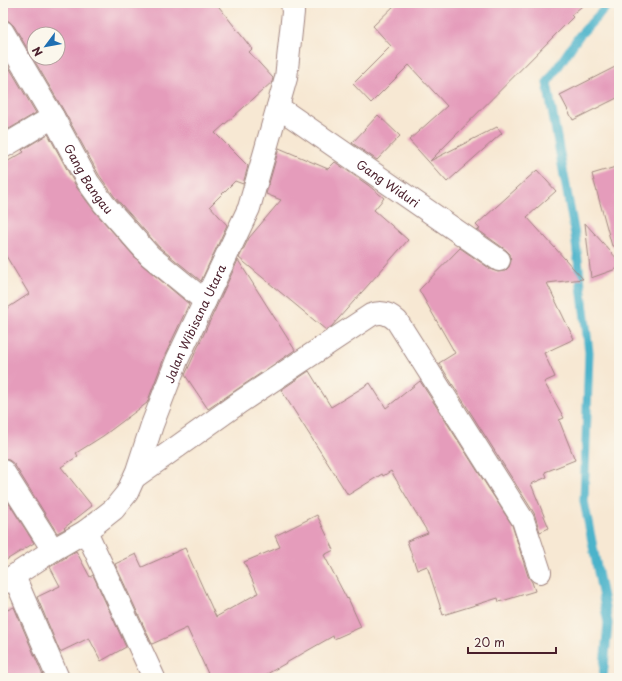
<svg xmlns="http://www.w3.org/2000/svg" width="622" height="681" viewBox="0 0 622 681" font-family="'Playpen Sans',sans-serif">
	<rect width="100%" height="100%" fill="#fbf7ec"/>
	<filter id="ink" filterUnits="userSpaceOnUse"><feTurbulence type="fractalNoise" baseFrequency=".025" numOctaves="2"/><feDisplacementMap in="SourceGraphic" scale="8" xChannelSelector="R" yChannelSelector="G"/><feConvolveMatrix kernelMatrix="1 2 1 2 8 2 1 2 1" color-interpolation-filters="sRGB"/></filter>
	<filter id="wash" filterUnits="userSpaceOnUse"><feTurbulence type="fractalNoise" baseFrequency=".012" numOctaves="4" result="noise"/><feDisplacementMap in="SourceGraphic" scale="16" xChannelSelector="R" yChannelSelector="G"/><feGaussianBlur stdDeviation="0.9" result="paint"/><feColorMatrix in="noise" values="0 0 0 0 0 0 0 0 0 0 0 0 0 0 0 0 0 1.4 0 .05"/><feComposite in="paint" operator="in"/></filter>
	<g filter="url(#wash)">
		<rect width="100%" height="100%" fill="#f7e8d3"/>
		<g fill="none" stroke-linecap="round" stroke-linejoin="round">
			<path stroke="#4cb3ca" stroke-width="9" d="M603,678L608,623L584,501L589,352L575,235L547,83L579,36L610,3"/>
		</g>
		<g id="blocks">
			<path fill="#e59cbb" fill-rule="evenodd" d="M3,3H216L252,49L249,52L273,78L272,82L215,133L248,166L243,184L235,181L210,206L227,225L201,281L159,247L114,196L99,175L64,111L14,26L9,21L3,20ZM34,34H58V58H34Z
				M397,3H586L571,15L573,17L430,161L497,127L502,133L447,182L409,140L447,106L409,65L371,103L353,84L391,46L373,26Z
				M3,57L36,113L9,129L3,118Z
				M619,65V97L573,120L560,95Z
				M378,115L400,136L377,160L352,143Z
				M48,134L77,188L95,212L141,264L189,304L165,355L147,403L103,436L76,453L78,456L61,467L92,506L64,528L65,529L57,533L14,464L9,460L3,459V311L29,294L3,251V164L24,152L22,150Z
				M279,148L328,169L335,162L368,185L384,198L374,210L408,240L331,327L326,330L239,258L249,238L281,200L266,194Z
				M619,166V246H612L592,174Z
				M537,170L556,191L527,217L583,279L547,283L574,339L544,353L555,377L544,382L564,418L559,420L575,460L545,472L547,477L531,484L549,528L540,532L534,513L439,363L455,353L419,290L460,248L492,270L498,272L505,271L509,267L511,261L510,254L506,250L478,230L480,229L476,225Z
				M585,223L619,261V268L591,278Z
				M238,260L295,350L208,409L185,375Z
				M309,371L331,407L370,383L386,408L420,381L512,525L528,576L532,582L535,591L499,602L498,598L443,615L427,566L417,570L407,541L428,533L391,471L383,476L382,474L348,495L281,390Z
				M3,494L34,543L3,562Z
				M317,515L334,550L324,555L347,599L348,598L361,627L334,639L333,636L260,678H210L187,628L152,644L115,564L136,554L142,567L185,548L216,617L258,593L244,562L280,547L275,536Z
				M76,551L90,577L93,575L126,647L101,661L89,638L60,652L37,597L60,586L50,567Z
				M14,607L44,678H3V612Z"/>
		</g>
	</g>
	<g filter="url(#ink)">
		<use href="#blocks" fill-opacity="0" stroke="#a0847f" stroke-width="1"/>
		<g fill="none" stroke-linecap="round" stroke-linejoin="round">
			<defs>
				<g id="street">
					<path id="s1" d="M3,32L53,117L88,182L104,204L150,256L205,301"/>
					<path id="s2" d="M278,107L499,260"/>
					<path d="M3,147L53,117"/>
					<path d="M3,471L53,550"/>
					<path d="M135,477L240,402L371,315C381,311 389,313 397,321L523,520L540,572"/>
					<path d="M86,531L154,678"/>
					<path d="M14,576L58,678"/>
					<path id="s3" d="M3,583L53,550L86,531L114,509L127,493L137,471L152,425L177,360L249,208L286,78L293,12L292,3"/>
				</g>
			</defs>
			<use href="#street" stroke="#a0847f" stroke-width="24"/>
			<use href="#street" stroke="#fff" stroke-width="22"/>
		</g>
	</g>
	<g text-anchor="middle" dominant-baseline="central" stroke-width="4" stroke-linejoin="round" paint-order="stroke">
		<g font-size="12" fill="#4a1f2b" stroke="#fbf7ec">
			<text stroke="none"><textPath href="#s1" startOffset="170">Gang Bangau</textPath></text>
			<text stroke="none"><textPath href="#s2" startOffset="134">Gang Widuri</textPath></text>
			<text stroke="none"><textPath href="#s3" startOffset="337">Jalan Wibisana Utara</textPath></text>
		</g>
	</g>
	<rect width="622" height="681" fill="none" stroke="#fbf7ec" stroke-width="16"/>
	<g transform="translate(46 46) rotate(238)"><circle r="19" fill="#fbf7ec" stroke="#b4a19f"/>
	<path d="M0-3L7 15L0 10L-7 15Z" fill="#1f6fb2"/>
	<text y="-6" font-size="11" font-weight="bold" text-anchor="middle" fill="#4a1f2b">N</text>
	</g>
	<path d="M468 647v6h88v-6" fill="none" stroke="#4a1f2b" stroke-width="2"/>
	<text x="474" y="647" font-size="12" fill="#4a1f2b" stroke="#fbf7ec" stroke-width="3" paint-order="stroke">20 m</text>
</svg>
